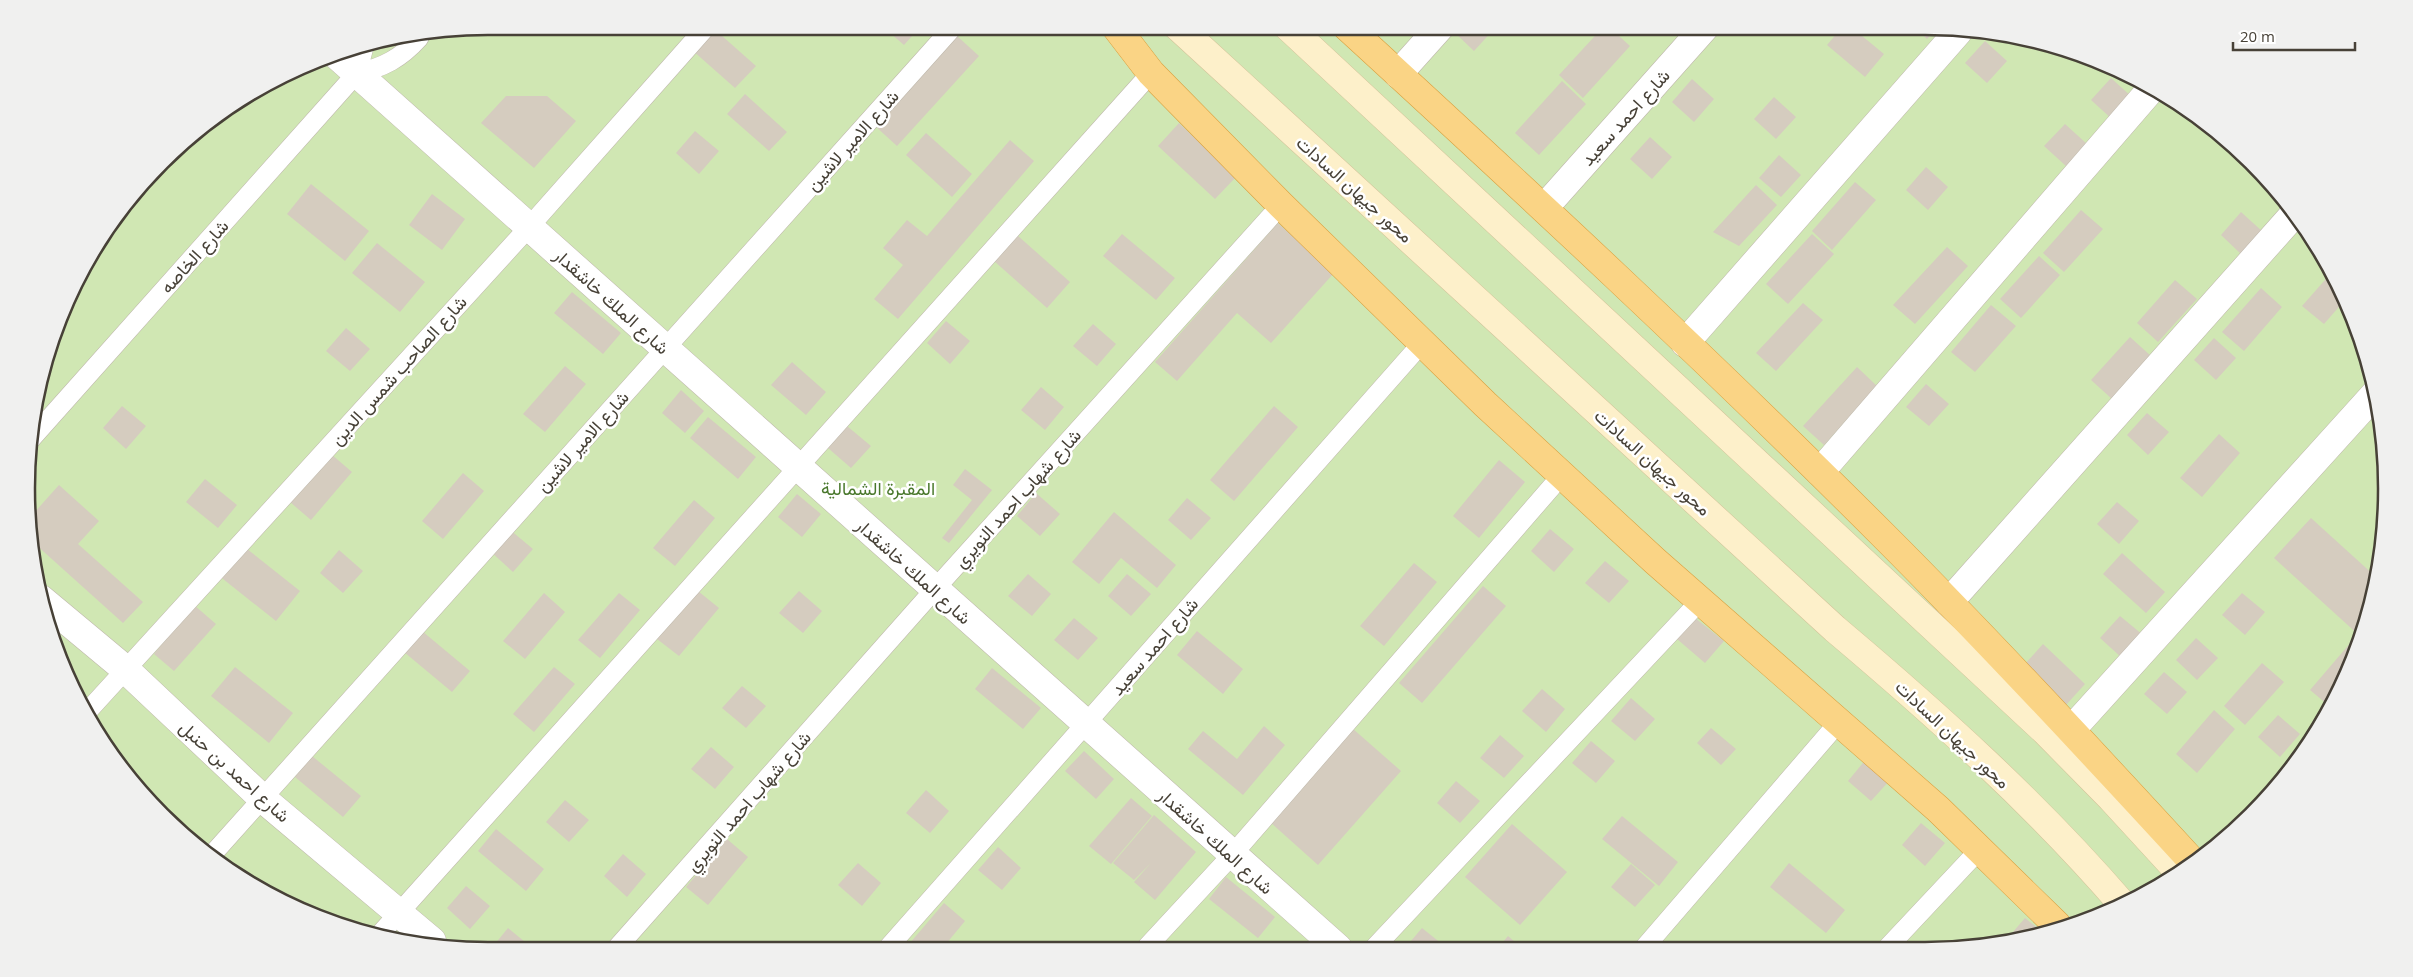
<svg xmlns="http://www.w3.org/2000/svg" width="2413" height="977" viewBox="0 0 2413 977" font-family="'Open Sans',Vazirmatn,sans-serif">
	<rect width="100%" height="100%" fill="#f4f0e9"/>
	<path fill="#d0e7b3" d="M489,26H1925L2073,51L2155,88L2229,141L2291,207L2339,284L2371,369L2386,458L2383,549L2362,637L2309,746L2229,836L2129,903L1985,947L489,951L340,926L207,855L104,745L61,665L35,579L30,428L51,340L88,258L184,141L258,88L340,51Z"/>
	<path fill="#d5ccbf" d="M882,26H921L904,45Z
		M1457,26H1493L1495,28L1474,51L1453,31Z
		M1604,26H1608L1630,46L1583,98L1559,75Z
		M1843,26H1850L1884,54L1865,77L1827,45Z
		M1913,26H1925L1937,28L1927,39Z
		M712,27L756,66L735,88L692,50Z
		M956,35L979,56L897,146L874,125Z
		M1985,41L2007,61L1987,83L1965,63Z
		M2111,78L2133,98L2113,120L2091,100Z
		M1692,79L1714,99L1694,122L1672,102Z
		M1562,81L1586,104L1539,155L1515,133Z
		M745,94L787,132L769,151L727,114Z
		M506,96H547L576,121L534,168L481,123Z
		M1774,97L1796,117L1776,139L1754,119Z
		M1179,123L1236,177L1215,199L1158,146Z
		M2065,124L2087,144L2066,166L2044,146Z
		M695,131L719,151L699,174L676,153Z
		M926,133L972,174L952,197L906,155Z
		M1650,137L1672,157L1652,179L1630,159Z
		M1010,140L1034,161L898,319L874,299L903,265L883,248L907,220L927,236Z
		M1779,155L1801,175L1781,197L1759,178Z
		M1926,167L1948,187L1928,210L1906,190Z
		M1855,182L1876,200L1832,250L1812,231Z
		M311,184L369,231L345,261L287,214Z
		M1756,185L1777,205L1739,246L1713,232Z
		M432,194L465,219L442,250L409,225Z
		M2081,210L2103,229L2064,272L2043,253Z
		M2241,212L2263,232L2242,255L2221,235Z
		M1278,223L1334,273L1271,343L1237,313L1177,381L1155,362Z
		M1122,234L1175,278L1156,300L1103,256Z
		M1812,234L1834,254L1788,304L1766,284Z
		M1017,235L1070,282L1047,308L994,261Z
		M377,243L425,282L400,312L352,273Z
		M1947,247L1968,266L1915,324L1893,305Z
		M2039,256L2060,275L2021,318L2000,299Z
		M2332,272L2345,300L2324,324L2302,306Z
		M2175,280L2197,299L2158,342L2137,323Z
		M2261,288L2282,307L2244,351L2222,332Z
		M572,292L621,333L603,354L554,313Z
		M1803,303L1823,320L1776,371L1756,353Z
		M1991,305L2016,326L1975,372L1951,352Z
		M946,321L970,341L950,364L927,343Z
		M1093,324L1116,344L1097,366L1073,346Z
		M346,328L370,349L350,371L326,351Z
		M2130,337L2151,356L2112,399L2091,380Z
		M2214,338L2236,358L2216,380L2194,360Z
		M792,362L826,392L806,415L771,385Z
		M565,366L586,384L545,432L523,414Z
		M1857,367L1877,386L1824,445L1803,426Z
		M1926,384L1949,404L1929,426L1906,407Z
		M1041,387L1064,407L1045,430L1021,410Z
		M681,390L704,411L685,433L662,413Z
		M122,406L146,426L126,449L103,428Z
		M1274,406L1298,427L1234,501L1210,480Z
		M2147,413L2169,432L2148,455L2127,435Z
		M708,417L756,457L738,479L690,438Z
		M847,426L871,446L851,468L828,448Z
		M2219,434L2240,453L2202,497L2180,478Z
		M331,454L352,472L311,520L290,502Z
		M1499,460L1525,482L1479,538L1453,516Z
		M965,469L992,490L949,543L942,538L972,500L953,485Z
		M463,473L484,491L443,539L422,521Z
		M205,479L237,505L218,528L186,502Z
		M59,485L99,521L78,544L143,602L123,623L34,543L33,514Z
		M1036,493L1060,514L1040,536L1017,516Z
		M797,494L821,514L802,537L778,517Z
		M1187,498L1211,518L1191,540L1168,520Z
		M694,500L715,518L675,566L653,548Z
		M2117,502L2139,521L2119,544L2097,524Z
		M1114,512L1176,565L1157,588L1121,558L1099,584L1072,562Z
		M2311,518L2376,577L2362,638L2274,558Z
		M509,529L533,549L513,572L490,551Z
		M1550,529L1574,549L1554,572L1531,551Z
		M242,545L300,591L276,621L218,575Z
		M339,550L363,571L343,593L320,573Z
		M2122,553L2165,592L2146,613L2103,574Z
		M1605,561L1629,581L1609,603L1585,583Z
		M1414,563L1437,582L1384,646L1360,626Z
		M1028,574L1051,594L1032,616L1008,596Z
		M1127,574L1151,594L1131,616L1108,596Z
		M1483,586L1506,606L1422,703L1399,683Z
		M698,591L719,608L679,656L657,639Z
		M799,591L822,611L803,633L779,613Z
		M544,593L565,612L525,659L503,641Z
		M619,593L640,610L600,658L578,640Z
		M2242,593L2265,612L2245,635L2222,615Z
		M194,605L216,624L174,671L154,654Z
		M2120,616L2143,635L2122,658L2100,638Z
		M1074,618L1098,638L1078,660L1054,640Z
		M1695,618L1724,641L1705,663L1677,639Z
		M422,631L470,671L452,692L404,652Z
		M1197,631L1243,669L1223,694L1177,655Z
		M2196,638L2218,658L2197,680L2176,660Z
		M2352,641L2358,646L2328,705L2310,690Z
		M2043,644L2085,684L2066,705L2024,665Z
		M2262,663L2284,682L2245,725L2224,706Z
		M235,667L293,713L269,743L211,696Z
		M554,667L575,684L534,732L513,714Z
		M992,668L1041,708L1023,729L975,689Z
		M2164,672L2187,692L2167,714L2144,694Z
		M742,686L766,706L746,728L722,708Z
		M1542,689L1565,709L1546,732L1522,711Z
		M1631,698L1655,719L1635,741L1611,721Z
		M2214,710L2235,729L2197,773L2176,754Z
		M2278,715L2300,734L2280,757L2258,737Z
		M1264,726L1285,745L1243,795L1188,749L1203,731L1237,759Z
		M1352,728L1401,771L1318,865L1269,821Z
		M1711,728L1736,749L1721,765L1697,743Z
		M1500,735L1524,756L1504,778L1480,758Z
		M1591,741L1615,761L1596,783L1572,763Z
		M711,747L734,767L715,789L691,769Z
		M1084,751L1114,779L1096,799L1065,771Z
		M312,756L361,796L343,817L295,777Z
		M1867,758L1891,779L1871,801L1848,781Z
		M1456,781L1480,801L1460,823L1437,803Z
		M926,790L949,811L930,833L906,813Z
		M1131,798L1152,816L1111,864L1089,846Z
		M565,800L589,820L569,842L546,822Z
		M1154,815L1196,852L1155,900L1134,882L1151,863L1134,880L1113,863Z
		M1622,816L1678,862L1659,886L1602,839Z
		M1921,823L1945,843L1925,866L1902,845Z
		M1512,824L1567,872L1520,925L1465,877Z
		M496,829L544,869L526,891L478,851Z
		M727,839L748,857L708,905L686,887Z
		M998,847L1021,868L1002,890L978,870Z
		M623,854L646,874L627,897L604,876Z
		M858,863L881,883L862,906L838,885Z
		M1789,863L1845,910L1826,933L1770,887Z
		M1631,864L1655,885L1635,907L1611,887Z
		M1226,877L1275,917L1258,938L1209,899Z
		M466,886L490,906L470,929L447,908Z
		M944,903L965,921L941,950H904Z
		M2025,918L2040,930L2006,940Z
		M508,928L536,951L490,950Z
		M1422,928L1447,948H1405Z
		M1508,936L1522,948H1498Z"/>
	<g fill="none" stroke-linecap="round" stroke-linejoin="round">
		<defs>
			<path id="service" d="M357,73C383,68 401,58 419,38
				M31,439L357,73L364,47
				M87,712L529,227L707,26
				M210,857L954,26
				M381,933L1151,73
				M1888,947L1980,849
				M1374,948L1700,601
				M1644,948L1838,723
				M1145,949L1232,855L1562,475
				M615,950L935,589L1281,205
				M886,950L1422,343"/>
			<path id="minor" d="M334,53L1338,948
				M1398,74L1441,26
				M1544,208L1706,26
				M1685,343L1958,32
				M1820,472L2153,87
				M41,599L125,669L263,799L432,941
				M1949,602L2295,213
				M2072,729L2375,394"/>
			<path id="secondary" d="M1177,26L1835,629C1937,715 2036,804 2123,905
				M1287,26L2045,731L2111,798L2178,871"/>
			<path id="trunk" d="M1115,26L1151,73L1281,205L1485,404L1655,561L1938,809L2057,925
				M1346,26C1528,193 1709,361 1884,536C1989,641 2091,751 2192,861"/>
		</defs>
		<use href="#service" stroke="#bfb8ac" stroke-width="20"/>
		<use href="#minor" stroke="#bfb8ac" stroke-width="29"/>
		<use href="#secondary" stroke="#d2c39a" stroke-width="29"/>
		<use href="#trunk" stroke="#d99f3e" stroke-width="29"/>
		<use href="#service" stroke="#fff" stroke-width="19"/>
		<use href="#minor" stroke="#fff" stroke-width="28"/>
		<use href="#secondary" stroke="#fdf0ca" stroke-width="28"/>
		<use href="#trunk" stroke="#fad485" stroke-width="28"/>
	</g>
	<g text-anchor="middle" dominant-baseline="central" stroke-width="5" stroke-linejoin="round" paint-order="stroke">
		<g font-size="18" fill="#474137" stroke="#fff">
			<text transform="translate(1625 117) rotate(-48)">شارع احمد سعيد</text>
			<text transform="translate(852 140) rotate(-48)">شارع الامير لاشين</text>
			<text transform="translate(1355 189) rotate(42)">محور جيهان السادات</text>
			<text transform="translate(194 256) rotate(-48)">شارع الخاصه</text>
			<text transform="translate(612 301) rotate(42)">شارع الملك خاشقدار</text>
			<text transform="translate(398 370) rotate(-48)">شارع الصاحب شمس الدين</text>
			<text transform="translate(582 441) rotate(-48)">شارع الامير لاشين</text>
			<text transform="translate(1653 462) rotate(42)">محور جيهان السادات</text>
			<text transform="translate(1017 498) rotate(-48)">شارع شهاب احمد النويري</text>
			<text transform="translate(914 571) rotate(42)">شارع الملك خاشقدار</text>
			<text transform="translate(1154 646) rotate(-49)">شارع احمد سعيد</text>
			<text transform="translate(1953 734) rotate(43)">محور جيهان السادات</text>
			<text transform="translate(235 771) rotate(42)">شارع احمد بن حنبل</text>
			<text transform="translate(748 801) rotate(-49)">شارع شهاب احمد النويري</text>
			<text transform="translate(1216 841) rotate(42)">شارع الملك خاشقدار</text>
		</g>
		<g font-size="18" fill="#49782c" stroke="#fff">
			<text x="878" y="488">المقبرة الشمالية</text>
		</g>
	</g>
	<path d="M0 0H2413V977H0ZM488 35H1925A453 453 0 0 1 2378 488V489A453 453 0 0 1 1925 942H488A453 453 0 0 1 35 489V488A453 453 0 0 1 488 35Z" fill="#f0f0ef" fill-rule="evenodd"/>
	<path fill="none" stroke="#474137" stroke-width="2.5" d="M488 35H1925A453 453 0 0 1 2378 488V489A453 453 0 0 1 1925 942H488A453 453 0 0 1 35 489V488A453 453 0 0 1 488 35Z"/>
	<path d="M2233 42v8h122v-8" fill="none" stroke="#474137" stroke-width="2.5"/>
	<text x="2240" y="42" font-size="15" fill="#474137" stroke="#ffffff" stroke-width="4" paint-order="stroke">20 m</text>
</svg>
